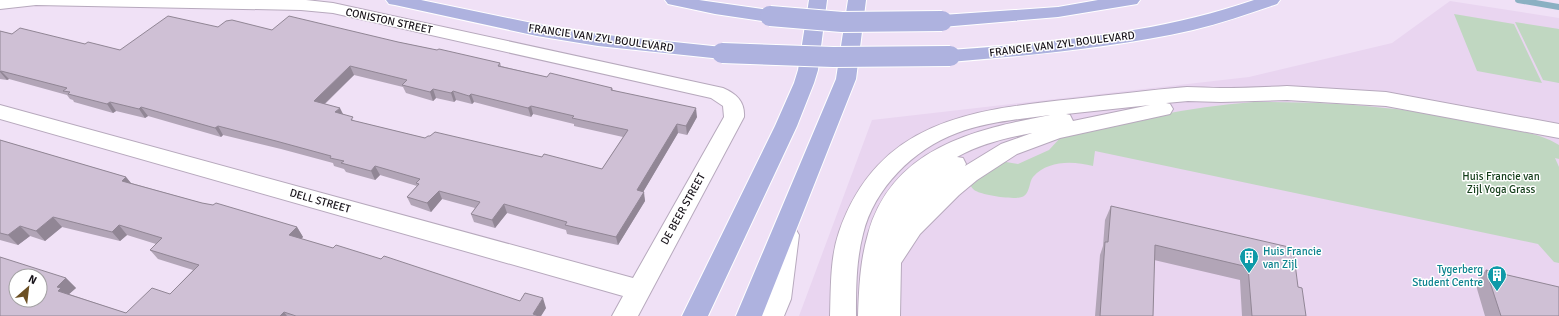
<svg xmlns="http://www.w3.org/2000/svg" width="1559" height="316" viewBox="0 0 1559 316" font-family="Signika,sans-serif">
	<rect width="100%" height="100%" fill="#f0e1f6"/>
	<path fill="#e9d5f0" d="M1450,1L1559,18V316H799L872,120L1249,77L1392,43Z"/>
	<path fill="#c0d7c1" d="M1454,14L1514,24L1542,83L1477,71Z
		M1515,22L1559,29V83L1543,80Z
		M1254,102C1298,102 1341,103 1385,108C1419,111 1453,119 1486,125C1510,130 1538,132 1559,145V159L1555,158L1559,167V263L1554,262L1538,244L1095,151L1093,166C1073,161 1048,160 1033,177C1029,182 1030,192 1024,196C1017,201 983,195 976,191C973,190 971,186 969,184L1000,161L1018,164L1049,150L1061,137C1125,121 1188,107 1254,102Z"/>
	<g fill="none" stroke-linecap="round" stroke-linejoin="round">
		<path stroke="#8bb0c2" stroke-width="6" d="M1518,0L1559,7"/>
		<defs>
			<path id="minor" d="M0,0H306L333,3L723,88C737,94 745,102 744,117L638,316H612L623,296L0,119V105L633,278L724,117L723,106L711,98L333,13L301,10L36,5L0,9Z
				M1287,86L1386,92L1559,124V138L1386,106L1287,100L1221,102L1188,101L1166,103L1170,104L1173,109L1170,114L1060,138L1017,154L977,180L959,195L920,234L901,263L900,316H858C859,289 860,261 868,234C892,148 973,130 1050,115C1019,119 987,122 957,133C914,149 874,188 863,234C856,261 856,288 856,316H830C831,288 830,258 839,232C878,121 970,110 1073,99C1111,95 1149,90 1187,87C1198,87 1209,88 1220,88C1243,88 1265,87 1287,86ZM1150,105L1073,121L1070,115L1066,114ZM1032,133L1001,144L965,166L966,164L963,158L957,157C980,144 1006,138 1032,133Z
				M787,226L795,228L799,235L791,299L784,316H758L765,299L775,235L779,228Z"/>
			<path id="major" d="M386,0H421L537,24L598,34L722,47L729,49L732,53L729,57L722,59L598,46L537,36L395,5L389,4Z
				M665,0H699L770,10L776,12L779,16L776,20L770,22L715,14L668,4Z
				M809,0H827L818,70L814,83L797,126L708,316H682L775,126L794,83L798,70Z
				M848,0H866L856,79L762,316H736L836,79Z
				M1098,0H1140L1137,4L1131,5L1058,17L942,27L935,25L933,21L935,17L942,15L1058,7Z
				M1254,0H1280L1277,4C1250,13 1222,23 1193,30C1113,48 1032,55 950,62L943,60L940,56L943,52L950,50C1053,42 1155,34 1254,0Z"/>
		</defs>
		<use href="#minor" stroke="#b7a9bd" stroke-width="2"/>
		<use href="#major" stroke="#fff" stroke-width="2"/>
		<use href="#minor" fill="#fff" fill-rule="evenodd"/>
		<use href="#major" fill="#aeb2df" fill-rule="evenodd"/>
		<defs>
			<path id="major-bridge" d="M770,16L842,22L942,21
				M722,53L833,57L950,56"/>
		</defs>
		<use href="#major-bridge" stroke="#fff" stroke-width="22" stroke-linecap="butt"/>
		<use href="#major-bridge" stroke="#aeb2df" stroke-width="20"/>
	</g>
	<path fill="#b2a5b7" fill-rule="evenodd" d="M218,27L272,30L398,42L500,63L501,66L547,77L612,88L613,90L697,117L687,135L678,133L643,192L645,201L618,245L567,234L566,230L507,213L495,228L474,222L471,214L475,208L442,199L431,212L411,205L407,197L417,186L380,175L375,180L346,172L344,169L334,166L333,163L281,149L223,135L221,137L148,116L145,118L116,111L113,113L74,102L73,100L70,99L67,95L9,79L7,80L0,79V31L12,34L85,44L120,50ZM354,75L403,87L406,93L433,101L436,98L454,102L456,100L472,104L474,102L531,117L533,114L574,124V126L623,137L602,169L542,157L425,138L355,121L325,104Z
		M0,140L126,177L131,183L202,203L297,227L303,237L301,239L520,301L546,308L541,316H0L66,278L76,288L69,294L126,313L170,294L193,270L158,259L150,250L156,244L127,235L120,241L62,227L45,241L30,236L18,245L0,240Z
		M1111,206L1298,287L1306,316H1242L1240,280L1154,260L1153,316H1095L1100,255L1103,246L1105,220Z
		M1486,270L1559,316H1485L1475,282Z"/>
	<path fill="#918695" d="M350,66L354,75L318,110L314,101Z
		M1,71L9,79L7,80L0,72Z
		M433,89L436,98L433,101L430,92Z
		M453,91L456,100L454,102L451,93Z
		M471,94L474,102L472,104L469,96Z
		M110,102L116,111L113,113L107,104Z
		M531,106L533,114L531,117L528,108Z
		M141,107L148,116L145,118L139,109Z
		M340,108L344,116L335,112Z
		M696,108L697,117L687,135L686,126Z
		M677,124L678,133L639,199L637,190Z
		M218,126L223,135L221,137L215,128Z
		M375,166L380,175L375,180L371,171Z
		M126,177L134,187L122,181Z
		M439,191L442,199L431,212L427,203Z
		M644,192L645,201L618,245L616,237Z
		M504,204L507,213L495,228L492,220Z
		M53,217L62,227L45,241L36,231Z
		M119,225L127,235L120,241L112,232Z
		M20,226L30,236L18,245L8,235Z
		M297,227L303,237L295,245L289,235Z
		M66,278L76,288L68,295L58,291L57,287Z
		M543,298L546,308L541,316H534L533,314Z
		M284,312L287,316H280Z"/>
	<path fill="#cfc0d5" stroke="#918695" fill-rule="evenodd" d="M168,16L218,27L226,21L232,20L272,30L289,16L398,42L437,50L439,49L500,63L498,66L547,77L550,73L612,88L611,90L696,108L686,126L677,124L637,190L644,192L616,237L565,225L567,222L504,204L492,220L471,214L480,202L439,191L427,203L407,197L419,184L416,183L420,179L375,166L371,171L341,163L344,161L330,158L331,156L276,141L218,126L215,128L141,107L139,109L110,102L107,104L68,94L70,92L63,91L67,88L1,71L0,72V31L12,34L20,28L85,44L88,42L120,50ZM350,66L407,80L402,85L430,92L433,89L451,93L453,91L469,96L471,94L528,108L531,106L574,116L572,118L628,130L602,169L544,154L542,157L435,132L430,136H428L425,138L351,120L353,117L335,112L340,108L314,101Z
		M0,140L126,177L122,181L202,203L213,205L216,203L297,227L289,235L333,248L336,245L381,259L384,256L520,301L525,293L543,298L533,314L539,316H296L284,312L280,316H0V257L66,278L57,287L61,288L58,291L126,313L152,288L170,294L199,265L150,250L162,238L119,225L112,232L53,217L36,231L20,226L8,235L0,233ZM16,276H40V300H16Z
		M1111,206L1293,248L1298,287L1302,288L1306,316H1252L1248,267L1155,245L1153,316H1100L1105,242H1108Z
		M1486,270L1559,287V316H1501Z"/>
	<defs>
		<symbol id="building-pin" viewBox="-11 -11 22 30"><path d="M0 17L-7.5 6A9.5 9.5 0 1 1 7.5 6Z" fill="#0f9aa8" stroke="#fff"/><path d="M-4-6H4V6H1V3H-1V6H-4ZM-2.5-4.3h1.7v1.8h-1.7ZM.8-4.3h1.7v1.8H.8ZM-2.5-1h1.7V.8h-1.7ZM.8-1h1.7V.8H.8Z" fill="#fff"/></symbol>
	</defs>
	<g fill-rule="evenodd">
		<use href="#building-pin" x="1238" y="246" width="22" height="30"/>
		<use href="#building-pin" x="1486" y="264" width="22" height="30"/>
	</g>
	<g text-anchor="middle" dominant-baseline="central" stroke-width="3" stroke-linejoin="round" paint-order="stroke">
		<g font-size="11" fill="#18131a" stroke="#fff">
			<text transform="translate(389 21) rotate(12)">CONISTON STREET</text>
			<text transform="translate(601 38) rotate(8)">FRANCIE VAN ZYL BOULEVARD</text>
			<text transform="translate(1062 44) rotate(-7)">FRANCIE VAN ZYL BOULEVARD</text>
			<text transform="translate(320 201) rotate(16)">DELL STREET</text>
			<text transform="translate(683 209) rotate(-61)">DE BEER STREET</text>
		</g>
		<g font-size="11" fill="#133d19" stroke="#fff">
			<text x="1501" y="176">Huis Francie van<tspan x="1501" dy="13">Zijl Yoga Grass</tspan></text>
		</g>
		<g font-size="11" fill="#0d838f" stroke="#fff" text-anchor="start">
			<text x="1263" y="251">Huis Francie<tspan x="1263" dy="13">van Zijl</tspan></text>
			<text x="1483" y="269" text-anchor="end">Tygerberg<tspan x="1483" dy="13">Student Centre</tspan></text>
		</g>
	</g>
	<g transform="translate(28 288) rotate(28)"><circle r="19" fill="#ffffff" stroke="#a3a1a3"/>
	<path d="M0-3L7 15L0 10L-7 15Z" fill="#6c5023"/>
	<text y="-6" font-size="11" font-weight="bold" text-anchor="middle" fill="#18131a">N</text>
	</g>
</svg>
